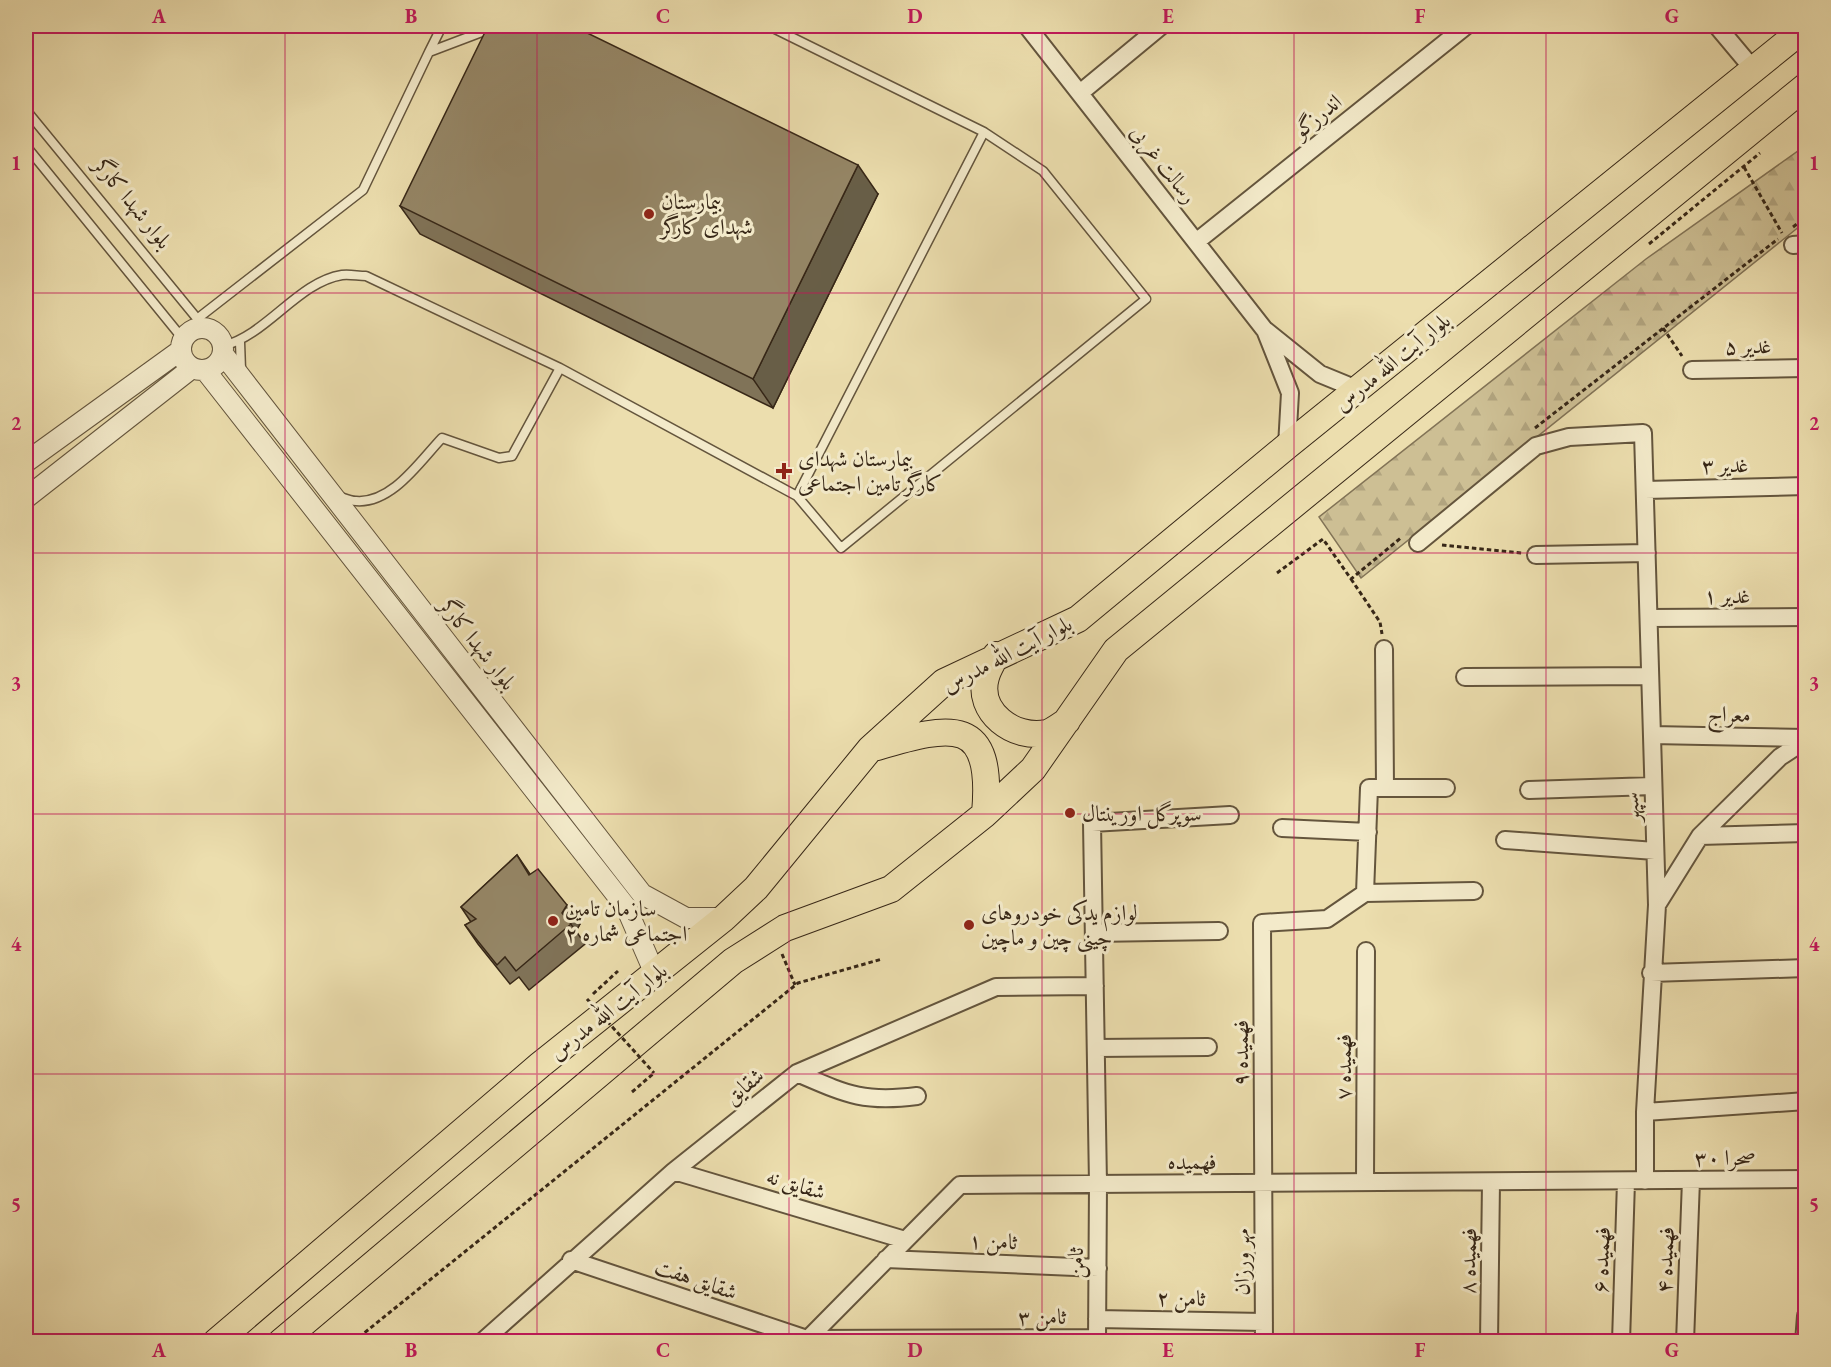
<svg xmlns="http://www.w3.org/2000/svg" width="1831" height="1367" viewBox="0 0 1831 1367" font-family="'EB Garamond',Amiri,serif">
	<defs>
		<pattern id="forest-firs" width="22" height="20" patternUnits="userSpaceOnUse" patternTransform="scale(1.5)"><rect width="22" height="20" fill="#cdbf94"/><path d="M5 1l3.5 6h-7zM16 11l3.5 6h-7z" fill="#b1a47f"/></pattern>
	</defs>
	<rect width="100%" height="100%" fill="#ecdeae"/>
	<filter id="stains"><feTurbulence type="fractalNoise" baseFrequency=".00333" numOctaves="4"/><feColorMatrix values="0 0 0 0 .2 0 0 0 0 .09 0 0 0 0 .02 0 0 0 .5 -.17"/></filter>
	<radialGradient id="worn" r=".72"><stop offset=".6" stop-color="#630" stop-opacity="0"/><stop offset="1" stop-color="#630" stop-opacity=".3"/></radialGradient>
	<path fill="url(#forest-firs)" stroke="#827356" stroke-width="1.5" d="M1805,146V222L1361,578L1319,517L1646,259Z"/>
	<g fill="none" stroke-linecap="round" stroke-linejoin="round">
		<defs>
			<path id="service" d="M429,52L442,26
				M26,110L204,327
				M26,146L183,339
				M197,319L363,190L429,52L487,30L489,26
				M240,342L241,370
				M223,346C267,335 298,282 342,275C350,274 358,276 366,276L560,368L512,456L499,458L442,438C420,461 392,504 356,501C350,501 344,498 338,496
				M560,368L797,496L841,548L1146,299L1043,171L984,132L769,26
				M797,496L984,132"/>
			<path id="minor" d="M1027,26L1264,329L1320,374L1359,390
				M1717,26L1753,69
				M1080,93L1161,26
				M1196,242L1466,26
				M1793,245L1806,244
				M1265,330L1290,393L1287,446
				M1692,370L1806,368
				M1645,490L1806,486
				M1418,543L1536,446L1569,437L1643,433L1657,905L1645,1112V1181
				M1536,555L1647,553
				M1649,618L1806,617
				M1384,649L1385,788
				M1465,677L1650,676
				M1652,735L1806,738
				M1529,790L1653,786
				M1282,828L1368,832
				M1700,836L1806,833
				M1505,840L1655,851
				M1365,893L1369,788H1446
				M1657,905L1700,836L1780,757L1806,740
				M1094,933L1219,931
				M1651,973L1806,968
				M1096,1048L1208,1047
				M797,1073C846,1094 863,1103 917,1096
				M1645,1112L1806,1101
				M674,1171L905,1240
				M1365,1182L1366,951
				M886,1259L1098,1268
				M571,1260L807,1339L1097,1338
				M1097,1319L1264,1322
				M482,1342L674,1171L797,1073L996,987L1095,986
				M805,1342L960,1185L1806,1179
				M1097,1342L1098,1184L1092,823L1230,815
				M1264,1342L1262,923L1327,919L1365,893L1474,891
				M1489,1342L1491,1182
				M1621,1342L1626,1181
				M1685,1342L1691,1180
				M1804,1342L1806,1316"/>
			<path id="tertiary" d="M181 349a21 21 0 1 1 42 0a21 21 0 1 1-42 0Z
				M223,354L642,894L686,918H724
				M205,370L626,907L655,974
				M26,462L181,350
				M26,498L192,368"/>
			<path id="primary" d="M996,655C993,662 988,669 986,677C976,712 1014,740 1047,733C1053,731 1061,725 1067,721
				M877,747C952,725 994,715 985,814
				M216,1342L540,1065L724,918L756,888L870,749L944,682L1078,619L1287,446L1806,27
				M281,1342L733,961L785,928L891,889L985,814L1033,769L1116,650L1806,86"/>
		</defs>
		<use href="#service" stroke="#64553d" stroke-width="11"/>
		<use href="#minor" stroke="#64553d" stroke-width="20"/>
		<use href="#tertiary" stroke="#64553d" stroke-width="22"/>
		<use href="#primary" stroke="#372717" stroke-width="28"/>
		<path stroke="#372717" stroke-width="3" stroke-dasharray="4.5 3" stroke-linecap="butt" d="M1744,167L1782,233
			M1793,227L1806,217
			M1649,244L1760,153
			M1663,328L1682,356
			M1535,428L1778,239
			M1442,545L1522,553
			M1277,573L1323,539L1351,579L1402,537
			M1351,579L1380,622L1382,634
			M782,954L795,985
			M593,994L618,971
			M632,1092L654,1073
			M353,1342L798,983L882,959"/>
		<use href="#service" stroke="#f3eaca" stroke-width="8"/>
		<use href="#minor" stroke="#f3eaca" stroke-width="16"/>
		<use href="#tertiary" stroke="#f3eaca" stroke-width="20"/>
		<use href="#primary" stroke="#ecdeae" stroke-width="26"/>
		<path stroke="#372717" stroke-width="3" stroke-dasharray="4.5 3" stroke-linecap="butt" d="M587,999L654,1073"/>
	</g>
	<path fill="#807358" stroke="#372717" stroke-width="1.5" d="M878,194L773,408L420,234L400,206Z
		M517,855L530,874L580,924L576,931L585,944L529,990L519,977L510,984L478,944L465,925L471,922L461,907Z"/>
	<path fill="#685e47" stroke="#372717" stroke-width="1.5" d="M858,165L878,194L773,408L753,379Z
		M567,905L580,924L576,931L562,913Z"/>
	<path fill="#958666" stroke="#372717" stroke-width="1.5" d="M488,26H573L858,165L753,379L400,206Z
		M517,855L529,875L538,869L567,905L562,913L571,924L516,971L505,957L497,965L465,925L476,919L461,907Z"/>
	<path fill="none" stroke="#c2185b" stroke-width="1.5" stroke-opacity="0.55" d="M285,26V1342M537,26V1342M789,26V1342M1042,26V1342M1294,26V1342M1546,26V1342M26,293H1806M26,553H1806M26,814H1806M26,1074H1806"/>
	<g fill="#8f2418" stroke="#f3eaca" stroke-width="2">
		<circle cx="649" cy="214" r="6"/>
		<path d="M781 462h6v6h6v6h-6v6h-6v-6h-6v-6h6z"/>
		<circle cx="1070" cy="813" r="6"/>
		<circle cx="553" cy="921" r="6"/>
		<circle cx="969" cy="925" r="6"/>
	</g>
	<g text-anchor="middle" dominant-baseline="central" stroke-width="6" stroke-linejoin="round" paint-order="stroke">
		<g font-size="22" fill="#372717" stroke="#f3eaca">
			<text transform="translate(1317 116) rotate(-39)">اندرزگو</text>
			<text transform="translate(1164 164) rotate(52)">رسالت غربی</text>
			<text transform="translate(133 203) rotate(51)">بلوار شهدا کارگر</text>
			<text transform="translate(1748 346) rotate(-1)">غدیر ۵</text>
			<text transform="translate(1392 362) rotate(-39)">بلوار آیت الله مدرس</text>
			<text transform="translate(1725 465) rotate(-1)">غدیر ۳</text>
			<text x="1727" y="595">غدیر ۱</text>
			<text transform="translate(478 644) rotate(52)">بلوار شهدا کارگر</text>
			<text transform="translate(1007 654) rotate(-27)">بلوار آیت الله مدرس</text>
			<text transform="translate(1729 714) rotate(1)">معراج</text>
			<text transform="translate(1631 807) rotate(-92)">سپهر</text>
			<text transform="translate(608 1011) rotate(-38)">بلوار آیت الله مدرس</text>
			<text transform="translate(1240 1053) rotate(-90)">فهمیده ۹</text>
			<text transform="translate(1343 1067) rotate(-90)">فهمیده ۷</text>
			<text transform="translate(744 1086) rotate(-39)">شقایق</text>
			<text x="1725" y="1157">صحرا ۳۰</text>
			<text x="1192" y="1161">فهمیده</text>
			<text transform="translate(796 1184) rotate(17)">شقایق نه</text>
			<text transform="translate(993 1241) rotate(2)">ثامن ۱</text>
			<text transform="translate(1601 1260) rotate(-88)">فهمیده ۶</text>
			<text transform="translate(1665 1260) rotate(-88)">فهمیده ۴</text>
			<text transform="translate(1468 1261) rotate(-89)">فهمیده ۸</text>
			<text transform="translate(1241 1262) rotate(-90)">مهر ورزان</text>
			<text transform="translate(1075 1263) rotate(-90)">ثامن</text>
			<text transform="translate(696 1279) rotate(19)">شقایق هفت</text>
			<text transform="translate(1181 1298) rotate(1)">ثامن ۲</text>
			<text x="1042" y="1316">ثامن ۳</text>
		</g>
		<g font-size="22" fill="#372717" stroke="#f3eaca" text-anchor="start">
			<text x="661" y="201">بیمارستان<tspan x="661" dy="25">شهدای کارگر</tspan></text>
			<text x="798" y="458">بیمارستان شهدای<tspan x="798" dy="25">کارگر تامین اجتماعی</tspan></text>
			<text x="1082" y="813">سوپرگل اورینتال</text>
			<text x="565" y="908">سازمان تامین<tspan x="565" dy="25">اجتماعی شماره ۲</tspan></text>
			<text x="981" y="912">لوازم یدکی خودروهای<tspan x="981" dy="25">چینی چین و ماچین</tspan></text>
		</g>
	</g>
	<rect width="1831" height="1367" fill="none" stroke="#ecdeae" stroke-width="66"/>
	<rect x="33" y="33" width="1765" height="1301" fill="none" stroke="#c2185b" stroke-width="2"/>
	<g font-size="20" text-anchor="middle" font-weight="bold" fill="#c2185b">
		<text x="159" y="23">A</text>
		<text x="411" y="23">B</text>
		<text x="663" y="23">C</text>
		<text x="915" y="23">D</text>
		<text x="1168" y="23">E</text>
		<text x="1420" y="23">F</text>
		<text x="1672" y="23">G</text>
		<text x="16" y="170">1</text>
		<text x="1814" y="170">1</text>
		<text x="16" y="430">2</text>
		<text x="1814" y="430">2</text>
		<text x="16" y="690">3</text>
		<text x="1814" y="690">3</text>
		<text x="16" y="951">4</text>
		<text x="1814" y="951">4</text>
		<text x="16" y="1211">5</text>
		<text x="1814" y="1211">5</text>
		<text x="159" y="1357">A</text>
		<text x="411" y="1357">B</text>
		<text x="663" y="1357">C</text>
		<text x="915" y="1357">D</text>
		<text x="1168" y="1357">E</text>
		<text x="1420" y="1357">F</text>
		<text x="1672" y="1357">G</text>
	</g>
	<rect width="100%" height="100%" filter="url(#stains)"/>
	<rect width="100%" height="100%" fill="url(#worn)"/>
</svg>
